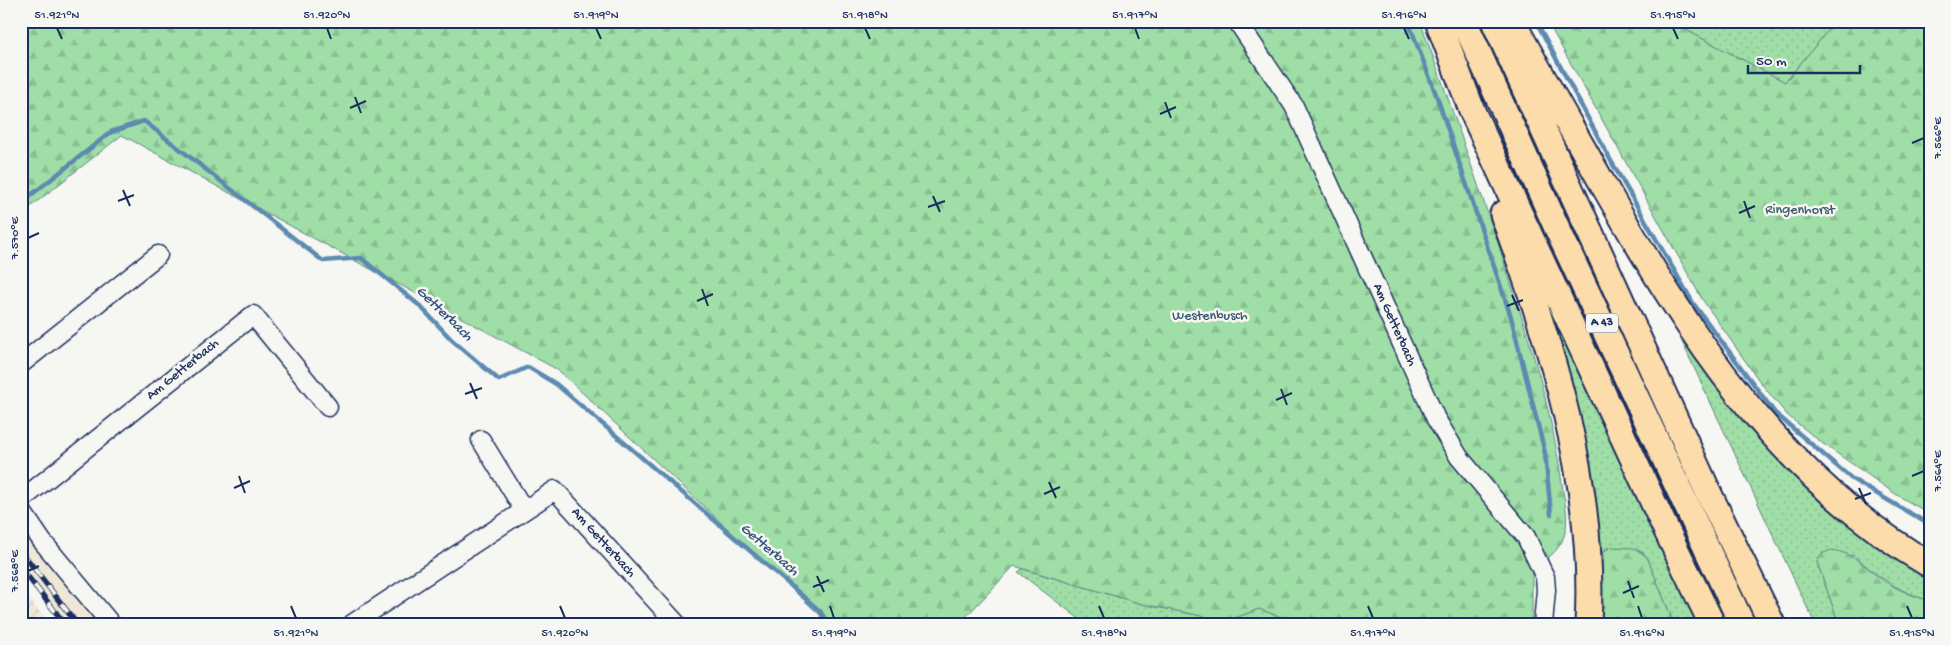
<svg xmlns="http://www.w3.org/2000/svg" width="1951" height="645" viewBox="0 0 1951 645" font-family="'Gochi Hand',sans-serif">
	<defs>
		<pattern id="industrial-furrows" width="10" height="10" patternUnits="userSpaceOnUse" patternTransform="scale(1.25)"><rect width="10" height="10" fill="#f0e8d7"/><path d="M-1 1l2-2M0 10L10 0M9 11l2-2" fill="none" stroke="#cdc7bb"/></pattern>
		<pattern id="grass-dots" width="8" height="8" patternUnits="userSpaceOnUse" patternTransform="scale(1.25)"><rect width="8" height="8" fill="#9fdea6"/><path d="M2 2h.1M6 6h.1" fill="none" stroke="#88bf91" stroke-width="1.8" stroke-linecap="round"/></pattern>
		<pattern id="forest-firs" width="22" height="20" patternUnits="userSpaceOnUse" patternTransform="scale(1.25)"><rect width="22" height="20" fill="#9fdea6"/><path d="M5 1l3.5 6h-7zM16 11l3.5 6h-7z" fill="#88bf91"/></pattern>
	</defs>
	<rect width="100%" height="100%" fill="#f6f6f2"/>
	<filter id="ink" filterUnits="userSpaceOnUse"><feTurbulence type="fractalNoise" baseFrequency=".02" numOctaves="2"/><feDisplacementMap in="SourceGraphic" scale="10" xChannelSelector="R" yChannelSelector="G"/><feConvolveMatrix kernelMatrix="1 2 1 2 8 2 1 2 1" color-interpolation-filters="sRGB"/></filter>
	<g filter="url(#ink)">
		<path fill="#f0e8d7" d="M21,520L103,624H62L21,571Z"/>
		<path fill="url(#industrial-furrows)" d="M21,588L49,624H21Z"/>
		<path fill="url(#grass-dots)" stroke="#5d8682" d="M1669,21H1836L1785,82Z
			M1538,280L1698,624H1674L1647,557L1641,551L1606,548L1603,552L1602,560L1601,624H1595Z
			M1665,306L1697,351L1930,572V601C1899,592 1877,576 1853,555L1817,562L1839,624H1815Z
			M1023,569L1142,604L1227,621L1259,609L1300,624H1086L1018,572Z"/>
		<path fill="url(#forest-firs)" stroke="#5d8682" d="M21,21H1420C1448,96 1473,171 1499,246C1524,324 1551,402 1562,484C1564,500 1570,520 1564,536C1560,551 1543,562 1532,572V624H1300L1259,609L1227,621L1142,604L1014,566L959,624H814L821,616L558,370L122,135L21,214Z
			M1547,21H1669L1785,82L1836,21H1930V514L1897,495L1822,443L1787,415L1760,382L1702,299Z
			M1611,547L1634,548L1647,557L1674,624H1601L1602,560L1603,552Z
			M1831,550C1855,553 1862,565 1880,578C1895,589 1913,596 1930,601V624H1839L1817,562L1822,554Z"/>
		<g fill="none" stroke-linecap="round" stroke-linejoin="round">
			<path stroke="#5c8ab1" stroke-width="4.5" d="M1408,21L1437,97L1511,317L1545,453L1551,514
				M1536,21L1611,161L1693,303L1775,413L1852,479L1930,525
				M21,203L111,132L144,121L323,261L361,258L420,306L452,340L499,380L528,367L556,384L820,611L828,624"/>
			<defs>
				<path id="minor" d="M1237,21L1294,106L1436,419L1459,457L1526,537L1545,577L1546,590L1543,624
					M21,364L158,255
					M481,440L524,510
					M21,500L253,315L328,407
					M21,510L42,541L111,624
					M352,624L555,490L677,624"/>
				<path id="highway" d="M1438,21L1473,113L1662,521L1712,624
					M1464,21L1556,226L1742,624
					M1494,21L1710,496L1772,624
					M1512,21C1542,77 1573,131 1604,186C1688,334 1779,477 1930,565
					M1503,214C1551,346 1596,481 1588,624"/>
			</defs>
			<use href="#minor" stroke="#1b2f5e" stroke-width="21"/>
			<use href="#highway" stroke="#1b2f5e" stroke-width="29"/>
			<use href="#minor" stroke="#f6f6f2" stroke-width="18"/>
			<use href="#highway" stroke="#fddcac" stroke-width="25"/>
			<defs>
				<path id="rail" d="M21,551L77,624
					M21,568L65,624"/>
			</defs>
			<use href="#rail" stroke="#1b2f5e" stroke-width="5.5"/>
			<use href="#rail" stroke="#f6f6f2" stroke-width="4" stroke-dasharray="11" stroke-linecap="butt"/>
		</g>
	</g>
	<path fill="none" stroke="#1b2f5e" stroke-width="2" d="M57,28L62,39M327,28L331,39M596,28L601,39M865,28L870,39M1135,28L1139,39M1404,28L1409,39M1673,28L1678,39M355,97L361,113M1165,102L1171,118M350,108L366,101M1160,114L1176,107M1912,143L1924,138M123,190L130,206M933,196L940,212M118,201L134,195M1744,201L1750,218M928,207L945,201M1739,213L1755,206M28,238L39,233M702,289L708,306M1512,295L1519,311M697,301L713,294M1507,306L1523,300M470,383L477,399M1281,389L1287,405M465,394L482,388M1276,400L1292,393M239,476L245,493M1912,476L1924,471M1049,482L1056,498M234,488L250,481M1859,488L1866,504M1044,494L1060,487M1855,499L1871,493M28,571L39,566M817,576L824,592M1628,581L1634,598M813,587L829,580M1623,593L1639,586M291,606L296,618M560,606L565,618M830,606L834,618M1099,606L1104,618M1368,606L1373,618M1638,606L1642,618M1907,606L1912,618"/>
	<g text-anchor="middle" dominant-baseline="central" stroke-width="5" stroke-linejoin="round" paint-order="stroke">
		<rect fill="#f6f6f2" stroke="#5d6b8a" stroke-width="1" x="1586" y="313.5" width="32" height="19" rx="4"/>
		<g font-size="12" font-weight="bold" fill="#1b2f5e">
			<text x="1602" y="323">A 43</text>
		</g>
		<g font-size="14" fill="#3c5b70" stroke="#f6f6f2">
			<text x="1800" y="210">Ringenhorst</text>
			<text x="1210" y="316">Westenbusch</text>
		</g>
		<g font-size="14" fill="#1b2f5e" stroke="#f6f6f2">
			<text transform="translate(1394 325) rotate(66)">Am Getterbach</text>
			<text transform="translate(183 370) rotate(-39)">Am Getterbach</text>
			<text transform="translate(603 543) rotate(48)">Am Getterbach</text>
		</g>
		<g font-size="15" font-style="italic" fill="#365580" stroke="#f6f6f2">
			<text transform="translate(444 314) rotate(44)">Getterbach</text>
			<text transform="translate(769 550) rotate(41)">Getterbach</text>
		</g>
	</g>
	<rect width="1951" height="645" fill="none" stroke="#f6f6f2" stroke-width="55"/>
	<path d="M1748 65v8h112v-8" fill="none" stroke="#1b2f5e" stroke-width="2.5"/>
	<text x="1756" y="65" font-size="15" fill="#1b2f5e" stroke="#f6f6f2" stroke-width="4" paint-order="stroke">50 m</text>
	<rect x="28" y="28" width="1896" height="590" fill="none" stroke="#1b2f5e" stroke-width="2"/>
	<g font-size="12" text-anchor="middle" fill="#1b2f5e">
		<text x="57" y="18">51.921°N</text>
		<text x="327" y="18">51.920°N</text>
		<text x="596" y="18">51.919°N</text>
		<text x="865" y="18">51.918°N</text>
		<text x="1135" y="18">51.917°N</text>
		<text x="1404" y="18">51.916°N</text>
		<text x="1673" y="18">51.915°N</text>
		<text transform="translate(1937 138) rotate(-90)" y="4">7.566°E</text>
		<text transform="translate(14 238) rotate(-90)" y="4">7.570°E</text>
		<text transform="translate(1937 471) rotate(-90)" y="4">7.564°E</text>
		<text transform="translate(14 571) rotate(-90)" y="4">7.568°E</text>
		<text x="296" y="636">51.921°N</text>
		<text x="565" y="636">51.920°N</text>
		<text x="834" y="636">51.919°N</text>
		<text x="1104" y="636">51.918°N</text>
		<text x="1373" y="636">51.917°N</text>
		<text x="1642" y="636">51.916°N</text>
		<text x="1912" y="636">51.915°N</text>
	</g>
</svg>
